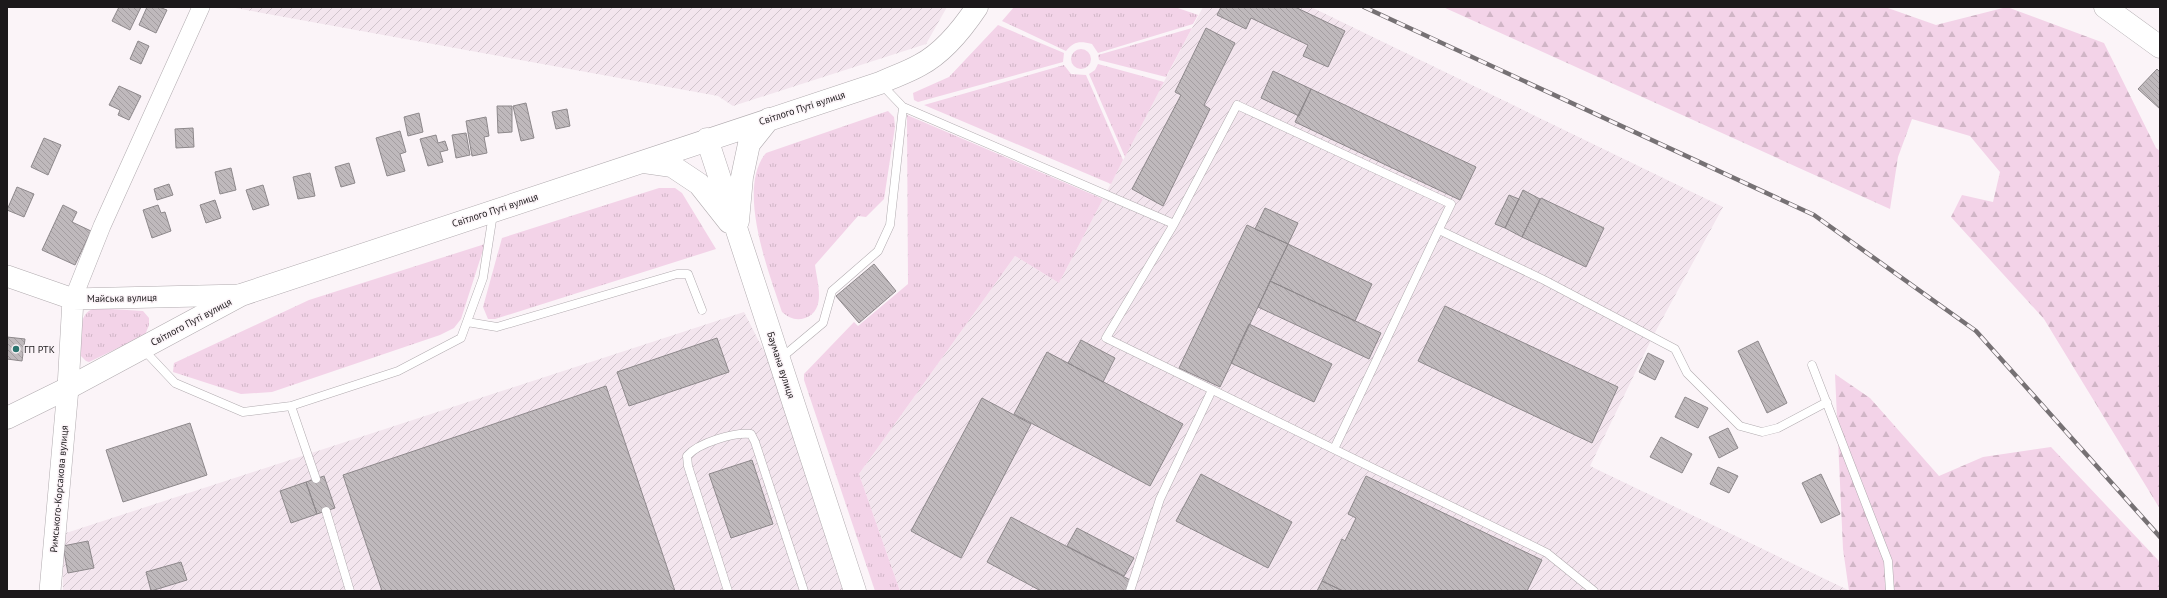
<svg xmlns="http://www.w3.org/2000/svg" width="2167" height="598" viewBox="0 0 2167 598" font-family="'PT Sans',sans-serif">
	<defs>
		<pattern id="industrial-furrows" width="10" height="10" patternUnits="userSpaceOnUse"><rect width="10" height="10" fill="#f3e5ee"/><path d="M-1 1l2-2M0 10L10 0M9 11l2-2" fill="none" stroke="#d0c4cc"/></pattern>
		<pattern id="grass-tufts" width="24" height="20" patternUnits="userSpaceOnUse"><rect width="24" height="20" fill="#f3d3e8"/><path d="M3 7l-1-3M5 7V3M7 7l1-3M15 17l-1-3M17 17v-4M19 17l1-3" fill="none" stroke="#d0b5c6"/></pattern>
		<pattern id="forest-firs" width="22" height="20" patternUnits="userSpaceOnUse"><rect width="22" height="20" fill="#f3d3e8"/><path d="M5 1l3.5 6h-7zM16 11l3.5 6h-7z" fill="#d0b5c6"/></pattern>
		<pattern id="building-back-hatch" width="6" height="6" patternUnits="userSpaceOnUse"><rect width="6" height="6" fill="#bfb9bc"/><path d="M-1 5l2 2M0 0l6 6M5-1l2 2" fill="none" stroke="#a49ea1"/></pattern>
	</defs>
	<rect width="100%" height="100%" fill="#fbf4f8"/>
	<path fill="url(#industrial-furrows)" d="M230,7H947L926,44L733,106L718,96Z
		M1203,7H1311L1723,207L1652,338L1590,466L1850,591H900L859,474L1015,256L1059,283Z
		M744,312L770,363L846,591H63V534Z"/>
	<path fill="url(#grass-tufts)" d="M1014,7H1175L1198,15L1193,24L1098,53L1092,44C1080,41 1074,41 1066,51L1002,21Z
		M998,25L1064,53L1063,62L918,102L914,100L913,93L949,77Z
		M1192,28L1166,77L1099,60L1098,55Z
		M1071 59a10 10 0 1 1 20 0a10 10 0 1 1-20 0Z
		M1098,64L1164,82L1125,157L1089,74L1095,70Z
		M1064,65L1071,74L1086,75L1123,160L1111,184L924,105Z
		M888,111L894,117L895,127L884,199L866,217L858,216L815,265C817,282 827,310 805,318C796,321 789,318 782,312C769,273 736,189 766,153Z
		M907,115L1103,199L1059,283L1015,256L859,474L900,591H875L804,380V374L854,322L858,326L908,284Z
		M659,188H675L682,193L716,249L495,319H488L483,307L502,238Z
		M485,244L461,319L454,328L440,335L272,392L241,394L173,372L174,363L309,300Z
		M95,308L143,311L149,318V325L145,335L89,362L86,361L80,355V352C81,336 77,313 95,308Z"/>
	<path fill="url(#forest-firs)" d="M1443,7H1885L1936,25L2007,7L2104,43L2156,148L2160,151V509L2044,319L1951,217L1962,195L1993,202L2000,172L1970,136L1912,119L1898,157L1890,209Z
		M1835,374L1870,398L1939,476L1983,457L2051,447L2158,560L2160,564V591H1849L1843,549Z"/>
	<path fill="url(#building-back-hatch)" stroke="#8d888b" d="M119,7H141L130,30L112,21Z
		M147,7H159L167,10L156,33L139,25Z
		M1221,7H1295L1345,31L1328,67L1303,56L1308,45L1251,18L1246,29L1217,15Z
		M1206,28L1235,43L1204,105L1210,109L1163,206L1132,189L1181,95L1175,92Z
		M138,41L149,46L141,64L130,59Z
		M2157,69L2160,72V109L2138,89Z
		M1273,71L1311,89L1299,116L1261,98Z
		M119,86L141,96L129,120L118,115L120,110L109,105Z
		M1311,89L1476,167L1460,200L1295,122Z
		M526,103L534,138L521,141L513,106Z
		M497,106H512V132L498,133Z
		M567,109L570,126L556,129L552,112Z
		M419,113L423,132L408,136L404,117Z
		M486,117L489,136L484,137L487,153L472,156L466,121Z
		M193,128L194,147L176,148L175,129Z
		M400,131L406,152L400,154L405,171L387,176L376,138Z
		M466,133L470,155L456,158L452,135Z
		M436,135L438,143L445,141L448,150L440,152L443,162L428,166L420,139Z
		M44,138L61,145L48,175L31,167Z
		M349,163L355,183L341,187L335,167Z
		M231,168L236,190L220,194L215,172Z
		M310,173L315,196L298,199L293,177Z
		M169,184L173,195L157,200L154,189Z
		M263,185L269,205L253,210L246,190Z
		M17,187L34,194L24,217L7,210Z
		M1523,190L1540,199L1522,237L1505,228Z
		M1509,195L1519,199L1505,228L1495,224Z
		M1541,198L1604,228L1586,267L1522,237Z
		M215,200L221,218L206,223L200,205Z
		M63,205L77,212L72,222L91,231L75,265L42,250Z
		M158,205L161,213L165,212L171,231L152,238L143,210Z
		M1265,208L1298,223L1288,244L1255,229Z
		M1247,225L1288,244L1220,387L1179,368Z
		M1288,244L1372,284L1355,321L1270,281Z
		M874,264L896,291L859,323L836,296Z
		M1270,281L1381,333L1369,359L1258,307Z
		M1445,306L1618,387L1592,443L1418,361Z
		M1249,324L1332,364L1314,402L1231,363Z
		M7,337L25,339L22,361L7,359Z
		M717,338L729,372L629,406L617,372Z
		M1081,340L1115,358L1103,382L1068,363Z
		M1758,341L1787,403L1767,413L1738,351Z
		M1047,352L1183,424L1150,486L1014,414Z
		M1648,353L1664,361L1655,380L1639,372Z
		M606,386L675,591H382L343,475Z
		M1685,397L1708,408L1698,428L1675,417Z
		M982,398L1031,424L961,558L911,531Z
		M190,423L207,475L123,502L106,450Z
		M1728,428L1738,448L1719,458L1709,437Z
		M1661,437L1692,454L1682,473L1650,457Z
		M752,460L773,524L731,538L709,474Z
		M1718,467L1738,476L1729,493L1710,484Z
		M1201,474L1292,522L1268,568L1176,521Z
		M1821,474L1840,514L1821,523L1802,483Z
		M324,476L335,508L317,514L306,482Z
		M1366,476L1542,560L1527,591H1343L1322,581L1342,539L1345,541L1356,518L1348,514Z
		M306,482L317,514L291,523L280,491Z
		M1011,517L1132,581L1126,591H1041L987,562Z
		M1077,528L1134,558L1124,576L1067,546Z
		M88,541L94,568L68,573L63,546Z
		M181,562L187,580L151,591L146,572Z
		M1322,581L1343,591H1317Z"/>
	<g fill="none" stroke-linecap="round" stroke-linejoin="round">
		<defs>
			<path id="service" d="M903,107L1174,224L1106,338L1547,553L1594,591
				M1174,224L1237,105L1451,204L1334,449
				M1439,230L1544,280L1675,349L1687,373L1740,426L1762,432L1778,428L1827,402
				M467,322L497,327L677,274H688L702,310
				M143,349L175,383L243,412L291,406L398,371L461,338L483,278L493,214
				M780,359L823,323L832,291L878,251L890,225L903,107L882,85
				M1812,365L1888,561L1890,591
				M291,406L316,479
				M326,511L350,591
				M728,591L688,466L687,456C698,443 734,432 751,434L755,442L804,591
				M1130,591L1160,499L1212,390"/>
			<path id="minor" d="M73,299L102,226L201,7"/>
			<path id="tertiary" d="M7,276L73,299L241,295
				M50,591L68,388L73,299"/>
			<path id="secondary" d="M2105,7L2160,47
				M707,139L855,591
				M644,162L672,166L699,184L729,222
				M738,221L742,177L749,144L769,119
				M7,418L68,388L241,295L880,83C893,77 908,72 920,65C943,53 963,28 977,7"/>
		</defs>
		<use href="#service" stroke="#b1abaf" stroke-width="9"/>
		<use href="#minor" stroke="#b1abaf" stroke-width="18"/>
		<use href="#tertiary" stroke="#b1abaf" stroke-width="22"/>
		<use href="#secondary" stroke="#b1abaf" stroke-width="23"/>
		<use href="#service" stroke="#fff" stroke-width="8"/>
		<use href="#minor" stroke="#fff" stroke-width="17"/>
		<use href="#tertiary" stroke="#fff" stroke-width="21"/>
		<use href="#secondary" stroke="#fff" stroke-width="22"/>
		<defs>
			<path id="rail" d="M1364,7L1814,215L1976,331L2160,537"/>
		</defs>
		<use href="#rail" stroke="#767174" stroke-width="4.5"/>
		<use href="#rail" stroke="#fbf4f8" stroke-width="3" stroke-dasharray="9" stroke-linecap="butt"/>
	</g>
	<circle fill="#2c746f" stroke="#fbf4f8" stroke-width="1.5" cx="16" cy="349" r="4"/>
	<g text-anchor="middle" dominant-baseline="central" stroke-width="3" stroke-linejoin="round" paint-order="stroke">
		<g font-size="10" fill="#1c191b" stroke="#fbf4f8">
			<text transform="translate(802 108) rotate(-18)">Світлого Путі вулиця</text>
			<text transform="translate(495 210) rotate(-18)">Світлого Путі вулиця</text>
			<text transform="translate(122 298) rotate(-1)">Майська вулиця</text>
			<text transform="translate(191 322) rotate(-28)">Світлого Путі вулиця</text>
			<text transform="translate(781 365) rotate(72)">Баумана вулиця</text>
			<text transform="translate(59 489) rotate(-85)">Римського-Корсакова вулиця</text>
		</g>
		<g font-size="10" fill="#1c191b" stroke="#fbf4f8" text-anchor="start">
			<text x="24" y="349">ГП РТК</text>
		</g>
	</g>
	<rect width="2167" height="598" fill="none" stroke="#1c191b" stroke-width="16"/>
</svg>
